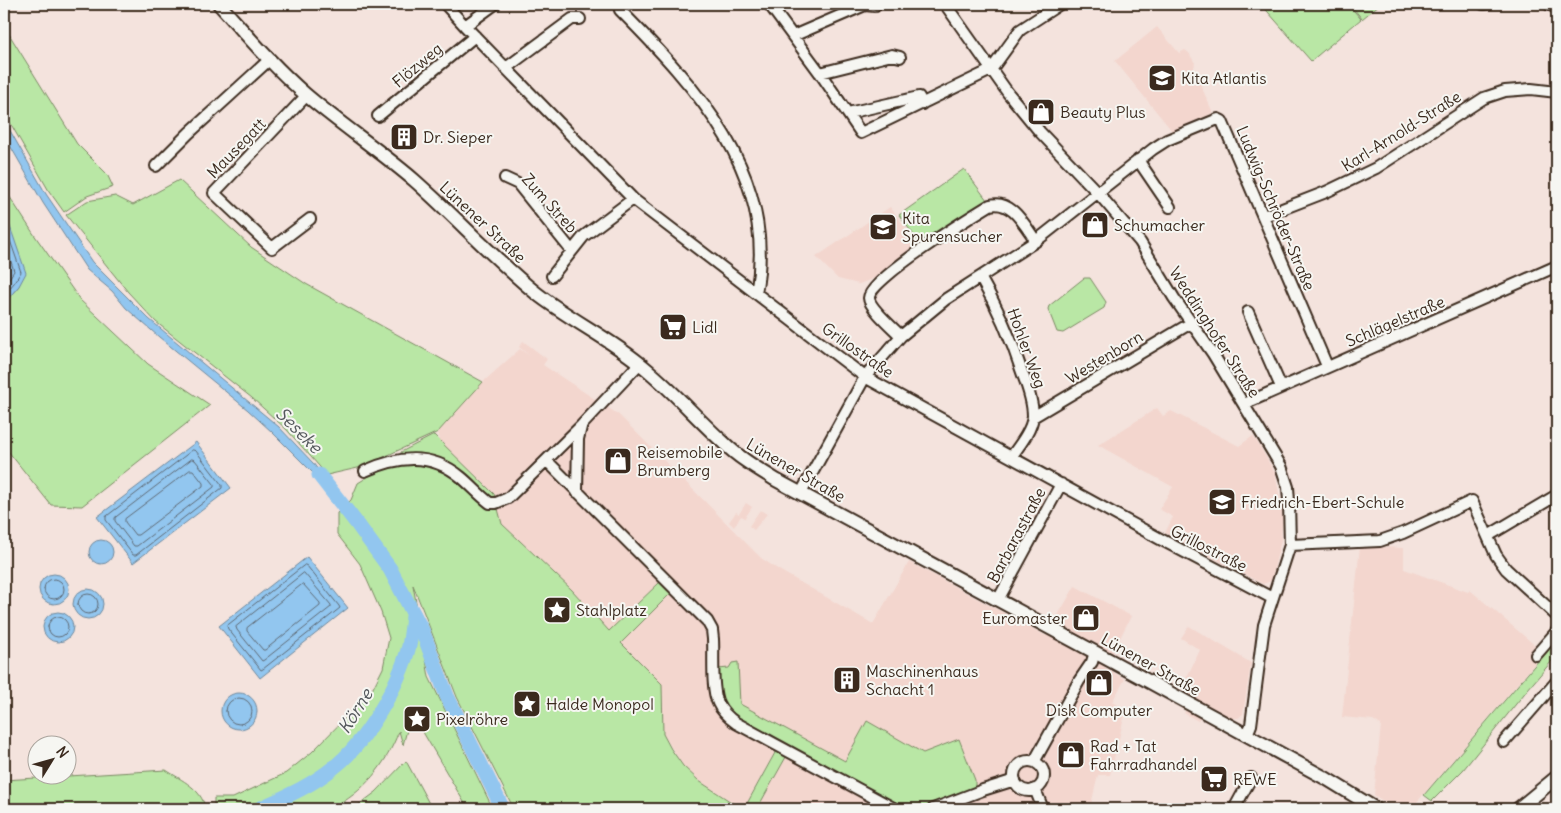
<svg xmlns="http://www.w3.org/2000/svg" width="1561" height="813" viewBox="0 0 1561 813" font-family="Delius,sans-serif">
	<rect width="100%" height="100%" fill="#f4e3dd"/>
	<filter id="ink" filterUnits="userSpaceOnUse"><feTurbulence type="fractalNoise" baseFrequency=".02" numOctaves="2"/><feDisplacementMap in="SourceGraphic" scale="10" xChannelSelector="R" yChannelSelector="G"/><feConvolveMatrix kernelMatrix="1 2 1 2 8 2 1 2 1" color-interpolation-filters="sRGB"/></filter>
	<g filter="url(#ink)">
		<path fill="#f3d6ce" d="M1157,27L1179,53L1185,50L1189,53L1195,63L1192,77L1198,79L1213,113L1173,132L1115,61Z
			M890,207L920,246L875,278L859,284L838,279L816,257Z
			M523,341L547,359L543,365L619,415L761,558L779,570L873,624L909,562L1046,636L1075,586L1131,616L1105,668L1125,679L1112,702L1126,710L1110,775H1098L1090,809H757L786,757L776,751L744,809L699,781L683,766L663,734L662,684L621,643L671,593L660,582L609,632L572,590L502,524L494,494L440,441L438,432L483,382L520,349L530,356L519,347Z
			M1157,408L1163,416L1171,411L1239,446L1253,436L1259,445L1275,473L1283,513L1281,540L1271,581L1263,584L1165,533L1173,517L1159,509L1173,487L1098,445Z
			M746,503L752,507L745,518L741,516L734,527L729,522L736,512L739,514Z
			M760,510L767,514L754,530L749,526Z
			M1360,546L1404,548V569L1468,592L1470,590L1544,653L1411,809H1395L1374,795L1381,725L1373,720L1342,717Z
			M1189,626L1251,663L1243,714L1238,718H1231L1211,707L1198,721L1184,713L1194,697L1181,689L1200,650L1181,638Z"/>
		<path fill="#b9e7a5" stroke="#7a8862" d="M1261,4H1348L1361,19L1311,61Z
			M1350,4H1380L1362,19Z
			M4,26L77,144L107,174L113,187L87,196L64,212L49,191L4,112Z
			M964,169L987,200L921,245L899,215Z
			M179,180L251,247L306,284L483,382L438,432L362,467L327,475L287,430L252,398L156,322L128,292L66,215L87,201L115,196L133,205Z
			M4,188L33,233L80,300L148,364L210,405L82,506L51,505L4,446V303L19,286L7,218L4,214Z
			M1084,278H1090L1106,302L1104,308L1063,333L1057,332L1048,309L1049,306Z
			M434,435L494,494L502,524L572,590L609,631L660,582L671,593L621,643L662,684L663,734L671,749L683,766L699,781L742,809H514L457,697L413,585L429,677L493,809H468L420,727L424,718L421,712L411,715L403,745L399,731C386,765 364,792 331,809H214V798H233L286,773L312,752L371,692L383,668L389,638L381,612L360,564L337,534V513L351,500L358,483L379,470L404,464L401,452Z
			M1557,639V655L1528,689L1463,770L1432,801L1424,795Z
			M738,662L740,704L845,761L867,721L923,753L959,739L975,780V786L971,790L920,809L902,808L732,715C717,696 718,692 718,669L729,668L732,663Z
			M776,751L786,757L757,809H744Z
			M406,761L432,809H353L376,792Z
			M166,770C181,780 203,789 205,809H4V780Z"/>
		<path fill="#92c6ef" stroke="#6f889b" d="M4,120L46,194L92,262L149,319L279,427L313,463L332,489L327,494L315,475L272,432L248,410L159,337L126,308L112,291L87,270L43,203L4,135Z
			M4,214L7,218L26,273L19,286L4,303Z
			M196,442L231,488L133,563L97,517Z
			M89 552a12 12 0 1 1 24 0a12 12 0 1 1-24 0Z
			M307,557L348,608L260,678L219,626Z
			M39 589a15 15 0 1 1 30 0a15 15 0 1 1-30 0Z
			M73 604a15 15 0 1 1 30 0a15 15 0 1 1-30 0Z
			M43 627a15 15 0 1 1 30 0a15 15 0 1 1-30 0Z
			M221 711a18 18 0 1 1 36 0a18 18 0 1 1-36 0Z"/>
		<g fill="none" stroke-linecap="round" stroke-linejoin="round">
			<path stroke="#5e6872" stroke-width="1" d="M4,223L21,272L14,283L4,295
				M4,240L14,271L4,286
				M193,450L196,451L222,485V488L136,555H133L106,520V517Z
				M192,459L195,460L214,484V487L137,546H134L115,521V518Z
				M190,470H193L203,483V486L138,535H135L125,522V519Z
				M305,565L307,566L339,606L340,608L263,669L261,670L228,629L227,626Z
				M304,573L331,605V607L264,660L262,661L237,630L236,627Z
				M44 589a10 10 0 1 1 20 0a10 10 0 1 1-20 0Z
				M303,584L320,603V606L265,650H263L247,631V628Z
				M78 604a10 10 0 1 1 20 0a10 10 0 1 1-20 0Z
				M48 627a10 10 0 1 1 20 0a10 10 0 1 1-20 0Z
				M226 711a13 13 0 1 1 26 0a13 13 0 1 1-26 0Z"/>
			<path stroke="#92c6ef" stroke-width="15" d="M319,475L358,525L390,569L422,630L447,696L503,809
				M259,809C285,797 311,786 333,768C365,744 399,685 409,646C411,636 412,626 413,616"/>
			<defs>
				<path id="minor" d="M445,4L465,26L633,199L865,377L1162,540L1272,598
					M619,4L620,10C696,87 779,175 756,293
					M769,4L820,73L861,133L991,70L1020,30L1060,4
					M945,4L1008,93L1040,132L1098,193L1140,242L1174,298L1213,354L1281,466L1288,487L1289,501L1290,545L1264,625L1251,725L1247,735
					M1483,4H1486
					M1548,4L1557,8
					M465,26L495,4
					M793,36L865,5L875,6
					M506,68L572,19H580
					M820,73L892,55L900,57
					M307,95L214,193L272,248L310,219
					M848,113L919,97L922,104
					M378,116L475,36
					M1138,160L1170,207
					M156,166L189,133L269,60
					M505,178L518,184L571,250
					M1264,216L1326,192L1376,168L1484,98L1505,91L1531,89L1557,92
					M552,276L584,236L633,199
					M980,277C998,308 1012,341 1023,375C1028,388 1033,403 1033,416C1032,430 1019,446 1011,457
					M1248,312L1281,387
					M901,336C893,328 869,307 869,298C868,280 972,216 990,205C1012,199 1025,226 1036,241
					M1244,404L1557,266
					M1033,417L1191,323
					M547,461L707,621L712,630L713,639C714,655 711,689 718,703C722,712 729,718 736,723L895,809
					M365,471C398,456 431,452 461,477C471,485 479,495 490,503H496L508,498L581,426L640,363
					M577,492L578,439L581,427
					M801,493L865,377L901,336L946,299L1036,241L1153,149L1167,140L1218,119L1222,121L1327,366
					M1488,536L1557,495
					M1290,545L1380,541L1403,533L1472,501L1496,555L1506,569L1557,616
					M998,600L1061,484
					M1536,655L1557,631
					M1504,742L1557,681
					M1014 776a15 15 0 1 1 30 0a15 15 0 1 1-30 0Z
					M1034,762L1079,681L1092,662L1095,652
					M1035,789L1043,809
					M933,809L983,790L1015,780
					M1234,809L1251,778"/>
				<path id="major" d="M219,4C247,35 273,66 305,94C340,124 379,150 414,180C456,217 493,258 536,293C569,319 607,337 639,363C670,387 695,417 724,443C739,458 758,469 776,480L1137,675L1327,779L1376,809
					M1518,809L1557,777"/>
			</defs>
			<use href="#minor" stroke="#3b2a1e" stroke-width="14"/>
			<use href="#major" stroke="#3b2a1e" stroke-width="16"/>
			<use href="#minor" stroke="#f6f6f2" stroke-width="10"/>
			<use href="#major" stroke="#f6f6f2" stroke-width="12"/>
		</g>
	</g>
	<defs>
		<symbol id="school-square" viewBox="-11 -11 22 22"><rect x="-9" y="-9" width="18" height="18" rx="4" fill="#3b2a1e" stroke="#f6f6f2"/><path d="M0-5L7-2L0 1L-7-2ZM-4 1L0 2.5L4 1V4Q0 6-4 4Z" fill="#fff"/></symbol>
		<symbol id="shop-square" viewBox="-11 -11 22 22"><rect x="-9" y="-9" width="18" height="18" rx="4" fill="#3b2a1e" stroke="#f6f6f2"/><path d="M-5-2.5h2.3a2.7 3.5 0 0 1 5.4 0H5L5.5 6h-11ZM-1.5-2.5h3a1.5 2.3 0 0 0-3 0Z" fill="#fff"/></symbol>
		<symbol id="building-square" viewBox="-11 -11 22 22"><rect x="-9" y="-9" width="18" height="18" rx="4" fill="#3b2a1e" stroke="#f6f6f2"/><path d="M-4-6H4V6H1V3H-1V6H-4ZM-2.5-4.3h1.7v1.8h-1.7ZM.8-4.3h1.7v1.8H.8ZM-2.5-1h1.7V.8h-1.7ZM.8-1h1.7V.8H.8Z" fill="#fff"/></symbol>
		<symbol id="supermarket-square" viewBox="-11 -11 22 22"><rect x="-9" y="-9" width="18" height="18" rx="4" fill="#3b2a1e" stroke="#f6f6f2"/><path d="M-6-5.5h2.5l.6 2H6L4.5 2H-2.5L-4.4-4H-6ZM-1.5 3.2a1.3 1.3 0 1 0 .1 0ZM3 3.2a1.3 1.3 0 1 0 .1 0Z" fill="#fff"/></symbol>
		<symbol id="sight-square" viewBox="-11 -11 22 22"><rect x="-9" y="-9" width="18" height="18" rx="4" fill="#3b2a1e" stroke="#f6f6f2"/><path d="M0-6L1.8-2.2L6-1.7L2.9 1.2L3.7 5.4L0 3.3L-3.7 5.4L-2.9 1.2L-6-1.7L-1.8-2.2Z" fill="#fff"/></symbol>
	</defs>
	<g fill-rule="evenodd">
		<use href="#school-square" x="1146" y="62" width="32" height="32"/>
		<use href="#shop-square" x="1025" y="96" width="32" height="32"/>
		<use href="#building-square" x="388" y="121" width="32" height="32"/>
		<use href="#shop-square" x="1079" y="209" width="32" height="32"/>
		<use href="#school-square" x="867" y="211" width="32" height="32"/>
		<use href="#supermarket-square" x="657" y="311" width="32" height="32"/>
		<use href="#shop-square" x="602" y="445" width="32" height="32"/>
		<use href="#school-square" x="1206" y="486" width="32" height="32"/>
		<use href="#sight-square" x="541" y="594" width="32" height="32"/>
		<use href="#shop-square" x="1070" y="602" width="32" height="32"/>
		<use href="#building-square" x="831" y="664" width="32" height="32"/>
		<use href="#shop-square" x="1083" y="667" width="32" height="32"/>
		<use href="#sight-square" x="511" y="688" width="32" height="32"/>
		<use href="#sight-square" x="401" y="703" width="32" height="32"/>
		<use href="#shop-square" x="1055" y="739" width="32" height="32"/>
		<use href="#supermarket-square" x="1198" y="763" width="32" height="32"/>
	</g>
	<g text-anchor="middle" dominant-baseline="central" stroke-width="4" stroke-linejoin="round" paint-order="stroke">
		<g font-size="16" fill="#3b2a1e" stroke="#f6f6f2">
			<text transform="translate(417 65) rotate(-40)">Flözweg</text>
			<text transform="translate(1401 131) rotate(-32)">Karl-Arnold-Straße</text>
			<text transform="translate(236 148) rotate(-46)">Mausegatt</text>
			<text transform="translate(550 203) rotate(48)">Zum Streb</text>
			<text transform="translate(1276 208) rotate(67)">Ludwig-Schröder-Straße</text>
			<text transform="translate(483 222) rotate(43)">Lünener Straße</text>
			<text transform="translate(1395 321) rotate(-23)">Schlägelstraße</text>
			<text transform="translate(1215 332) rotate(57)">Weddinghofer Straße</text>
			<text transform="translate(1027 348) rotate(70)">Hohler Weg</text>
			<text transform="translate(858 350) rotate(35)">Grillostraße</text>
			<text transform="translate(1104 357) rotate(-31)">Westenborn</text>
			<text transform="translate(796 470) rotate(30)">Lünener Straße</text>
			<text transform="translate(1016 535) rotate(-62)">Barbarastraße</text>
			<text transform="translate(1209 548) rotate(27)">Grillostraße</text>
			<text transform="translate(1151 664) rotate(29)">Lünener Straße</text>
		</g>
		<g font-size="16" fill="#3b2a1e" stroke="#f6f6f2" text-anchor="start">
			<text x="1181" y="78">Kita Atlantis</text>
			<text x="1060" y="112">Beauty Plus</text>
			<text x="423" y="137">Dr. Sieper</text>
			<text x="902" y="218">Kita<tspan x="902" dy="18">Spurensucher</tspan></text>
			<text x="1114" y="225">Schumacher</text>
			<text x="692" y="327">Lidl</text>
			<text x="637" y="452">Reisemobile<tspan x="637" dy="18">Brumberg</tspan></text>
			<text x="1241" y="502">Friedrich-Ebert-Schule</text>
			<text x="576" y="610">Stahlplatz</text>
			<text x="1067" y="618" text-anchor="end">Euromaster</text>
			<text x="866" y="671">Maschinenhaus<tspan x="866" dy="18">Schacht 1</tspan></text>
			<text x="546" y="704">Halde Monopol</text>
			<text x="1099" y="710" text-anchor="middle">Disk Computer</text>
			<text x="436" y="719">Pixelröhre</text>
			<text x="1090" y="746">Rad + Tat<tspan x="1090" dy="18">Fahrradhandel</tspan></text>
			<text x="1233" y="779">REWE</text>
		</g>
		<g font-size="18" font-style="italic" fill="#55595d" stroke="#f6f6f2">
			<text transform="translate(299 430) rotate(45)">Seseke</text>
			<text transform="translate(355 711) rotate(-58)">Körne</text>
		</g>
	</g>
	<rect width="1561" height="813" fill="none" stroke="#f6f6f2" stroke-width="20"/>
	<rect x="10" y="10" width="1541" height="793" fill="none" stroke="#3b2a1e" stroke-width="2" filter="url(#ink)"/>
	<g transform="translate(52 760) rotate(53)"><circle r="24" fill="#f6f6f2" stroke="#aba49d"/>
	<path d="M0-4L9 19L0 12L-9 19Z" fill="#3b2a1e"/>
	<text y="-8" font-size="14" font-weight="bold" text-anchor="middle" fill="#3b2a1e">N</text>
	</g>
</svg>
